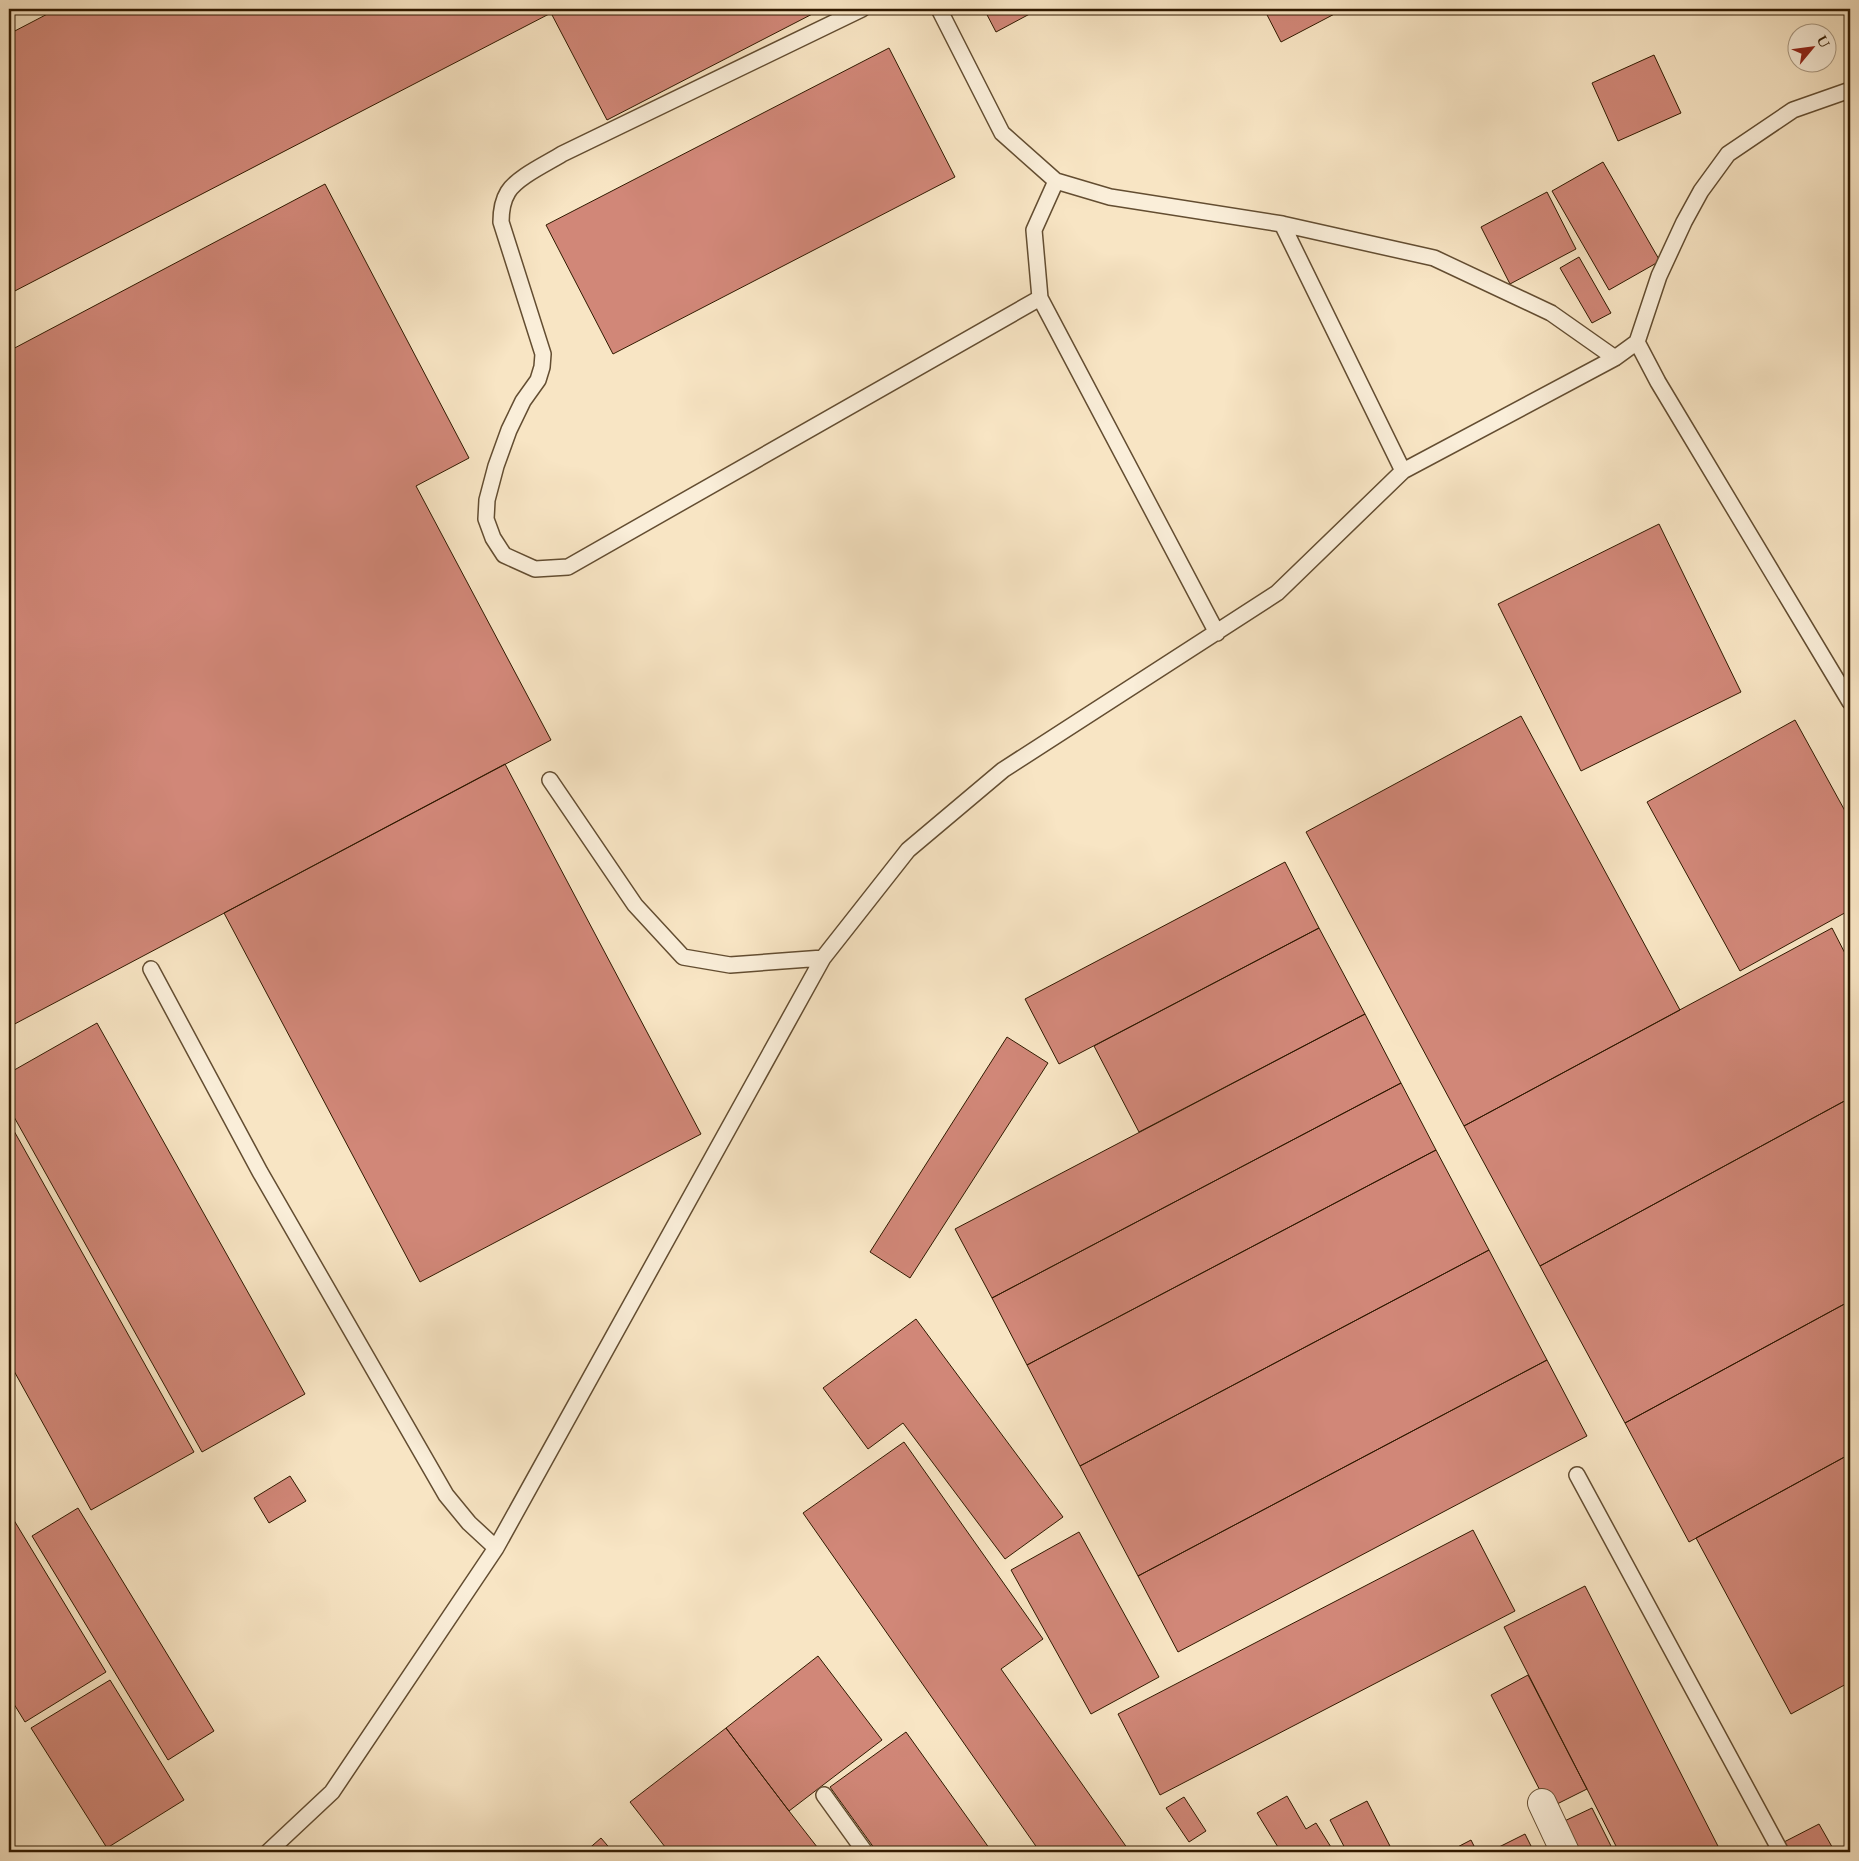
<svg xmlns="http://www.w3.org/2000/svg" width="1859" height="1861" viewBox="0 0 1859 1861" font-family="Cardo,serif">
	<rect width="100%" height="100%" fill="#f8e5c4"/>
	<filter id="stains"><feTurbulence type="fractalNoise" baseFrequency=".004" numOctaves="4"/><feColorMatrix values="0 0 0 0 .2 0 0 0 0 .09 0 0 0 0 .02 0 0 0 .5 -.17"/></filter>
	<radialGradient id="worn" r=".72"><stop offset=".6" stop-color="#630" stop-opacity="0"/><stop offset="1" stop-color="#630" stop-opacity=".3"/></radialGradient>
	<path fill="#d18778" stroke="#311a00" d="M57,9H822L607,120L551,13L9,294V34Z
		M984,9H1039L996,32Z
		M1264,9H1344L1281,42Z
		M889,48L955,177L613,354L546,225Z
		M1654,55L1681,113L1618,141L1592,83Z
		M1603,162L1660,261L1609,290L1552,191Z
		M325,184L469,458L416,486L551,740L9,1027V351Z
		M1547,192L1576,249L1510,284L1481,227Z
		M1579,257L1611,313L1592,323L1560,268Z
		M1659,524L1741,692L1581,771L1498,604Z
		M1521,716L1680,1010L1464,1126L1306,832Z
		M1795,720L1850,820V910L1740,971L1647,802Z
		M505,764L701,1134L420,1282L224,913Z
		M1285,862L1319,928L1059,1064L1025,999Z
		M1319,928L1365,1014L1139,1132L1094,1046Z
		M1832,928L1850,963V1098L1540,1266L1464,1126Z
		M1365,1014L1401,1083L992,1298L955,1229Z
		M97,1023L305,1394L202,1452L9,1108V1073Z
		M1007,1037L1048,1063L910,1278L870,1252Z
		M1401,1083L1436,1150L1027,1365L992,1298Z
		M1850,1098V1301L1625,1423L1540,1266Z
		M9,1122L194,1452L91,1510L9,1362Z
		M1436,1150L1489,1250L1080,1466L1027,1365Z
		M1489,1250L1547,1360L1138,1576L1080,1466Z
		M1850,1301V1454L1689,1542L1625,1423Z
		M916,1319L1063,1517L1005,1559L903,1423L868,1449L823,1388Z
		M1547,1360L1587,1436L1178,1652L1138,1576Z
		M904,1442L1043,1639L1001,1669L1130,1852H1040L803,1513Z
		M1850,1454V1682L1791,1714L1696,1538Z
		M290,1476L306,1501L269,1523L254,1498Z
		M78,1508L214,1731L168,1760L32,1536Z
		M9,1512L106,1672L25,1722L9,1696Z
		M1473,1530L1515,1611L1160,1795L1118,1714Z
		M1079,1532L1159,1677L1091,1714L1011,1570Z
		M1585,1586L1721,1852H1619L1587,1789L1504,1627Z
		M818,1656L882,1740L789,1811L726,1728Z
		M1528,1675L1587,1789L1549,1808L1491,1695Z
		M110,1680L184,1800L107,1848L31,1728Z
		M726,1728L789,1811L821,1852H669L630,1802Z
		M906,1732L992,1852H877L830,1787Z
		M1287,1796L1306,1829L1316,1823L1334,1852H1281L1257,1813Z
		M1184,1797L1206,1831L1189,1842L1166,1808Z
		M1367,1801L1393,1852H1347L1330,1820Z
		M1592,1808L1614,1852H1570L1556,1825Z
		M1819,1824L1835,1852H1790L1784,1842Z
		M1525,1834L1534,1852H1489Z
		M601,1838L613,1852H585Z
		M1471,1840L1477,1852H1448Z"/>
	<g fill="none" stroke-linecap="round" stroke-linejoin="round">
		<defs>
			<path id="service" d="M862,9L562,154C548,163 517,177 508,192C503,200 501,213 501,222L543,354L542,367L538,380L523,401L509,430L496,466L487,500L486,519L493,538L504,555L535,569L568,567L1040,298
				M939,9L1002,133L1056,181L1110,197L1282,224L1403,471L1615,358L1637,342L1659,276L1684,222L1701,191L1728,154L1793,110L1850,90
				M1056,181L1034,230L1040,298L1217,633
				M1282,224L1434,258L1551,313L1615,358
				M1637,342L1658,382L1850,702
				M550,780L635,905L683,957L730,965L823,958
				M151,969L260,1172L446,1495L469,1523L496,1548
				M1577,1475L1781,1852
				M824,1795L865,1852
				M268,1852L332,1792L496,1548L823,958L908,850L1003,770L1277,593L1403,471"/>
			<path id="minor" d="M1542,1803L1565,1852"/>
		</defs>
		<use href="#service" stroke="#634d31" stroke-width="18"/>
		<use href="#minor" stroke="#634d31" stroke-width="30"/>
		<use href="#service" stroke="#faeed9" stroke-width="15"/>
		<use href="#minor" stroke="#faeed9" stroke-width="28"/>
	</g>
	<rect width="1859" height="1861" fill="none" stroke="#f8e5c4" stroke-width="30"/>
	<rect x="10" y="10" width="1839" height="1841" fill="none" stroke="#311a00" stroke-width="2.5"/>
	<rect x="15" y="15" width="1829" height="1831" fill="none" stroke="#311a00"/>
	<g transform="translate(1812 48) rotate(61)"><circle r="24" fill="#faeed9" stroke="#aa9982"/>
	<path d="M0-4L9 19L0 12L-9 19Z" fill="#8f2418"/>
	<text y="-8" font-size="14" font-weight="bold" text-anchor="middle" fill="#311a00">U</text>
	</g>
	<rect width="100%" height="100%" filter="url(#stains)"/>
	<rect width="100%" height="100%" fill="url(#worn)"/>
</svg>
